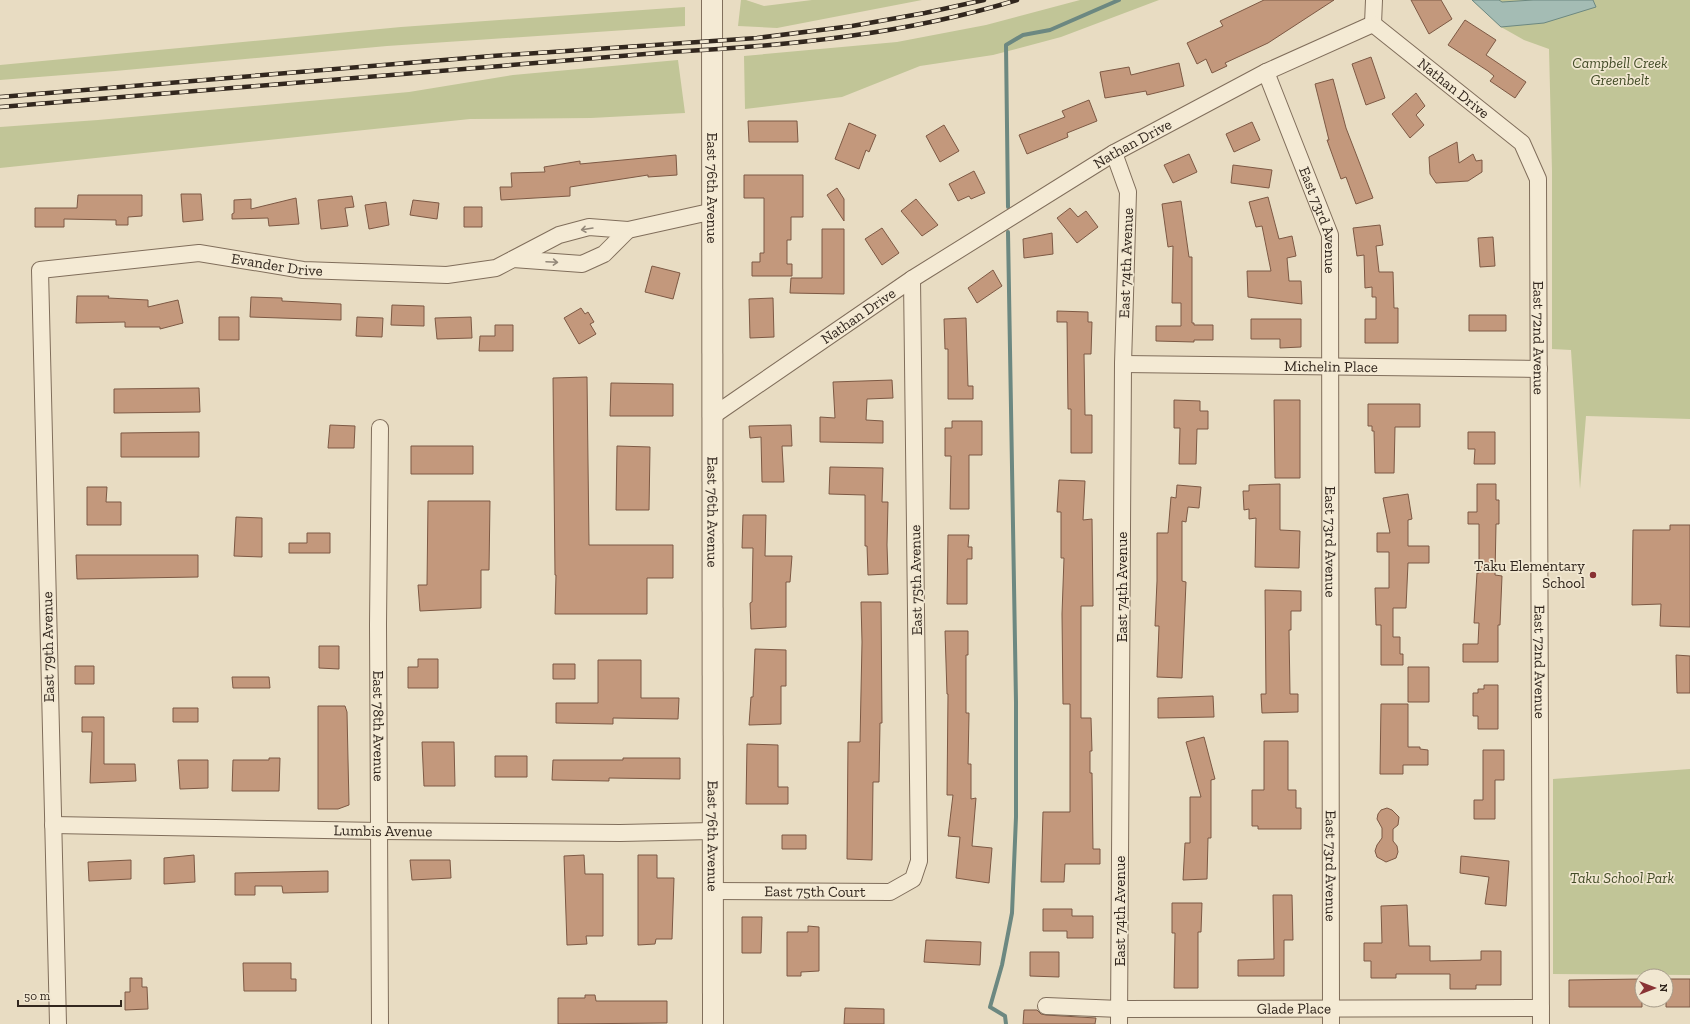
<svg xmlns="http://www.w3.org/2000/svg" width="1690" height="1024" viewBox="0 0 1690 1024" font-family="'Zilla Slab',serif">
	<rect width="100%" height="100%" fill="#e8dcc2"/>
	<path fill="#c1c597" d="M741,0H746L764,6L812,0H922L777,28L738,26Z
		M1080,0H1159L1061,37L993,55L920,66L842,97L745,109L744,56L897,42L986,25Z
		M1472,0H1690V419L1586,416L1580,489L1571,350L1552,349V171L1549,49L1524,40L1501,27Z
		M685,7V26L387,46L115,71L0,80V65L401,27Z
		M678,60L685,113L591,118L470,119L0,168V127L98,120L409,92L513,75Z
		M1690,769V975L1553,974V779Z"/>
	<path fill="#a4bcb4" stroke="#6c8881" d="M1472,0H1499L1502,2L1533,0H1593L1596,7L1544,23L1501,27Z"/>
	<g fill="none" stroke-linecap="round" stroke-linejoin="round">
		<path stroke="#6c8881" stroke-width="4" d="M1008,207L1006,45L1023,35L1050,30L1119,0
			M1006,1024L1005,1016L990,1007L1002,965L1012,913L1016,817V702L1008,232"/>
	</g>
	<path fill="#c3987c" stroke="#7d5944" d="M1264,0H1334L1268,43L1225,63L1227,66L1212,73L1206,59L1197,64L1187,43L1223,26L1220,21Z
		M1411,0H1441L1452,19L1429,34Z
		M1465,20L1496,40L1486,55L1526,82L1515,98L1490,81L1494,76L1488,71L1448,45Z
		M1371,57L1385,98L1366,105L1352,64Z
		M1179,63L1184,86L1147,95L1146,91L1105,98L1100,72L1129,67L1131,75Z
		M1333,79L1346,128L1373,198L1356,204L1346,177L1341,179L1327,140H1329L1315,84Z
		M1416,93L1425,106L1416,115L1424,125L1410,138L1392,114Z
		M1089,100L1097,121L1067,133L1068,137L1027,154L1019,135L1065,117L1062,111Z
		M748,121H797L798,142H749Z
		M1252,122L1260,140L1234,152L1226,134Z
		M849,123L876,135L869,152L866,150L859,169L835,159Z
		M944,125L959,151L940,162L926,136Z
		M1457,142L1459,163L1473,154L1476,161L1482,160V172L1468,181L1436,183L1430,174L1429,157Z
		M1189,154L1197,172L1173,183L1164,165Z
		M676,155L677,175L648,177V175L570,187V196L501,200L500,187H512L511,173L545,172L544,167L580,161V164Z
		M1233,165L1272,170L1269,188L1231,183Z
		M974,171L985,193L971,199L969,196L958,201L949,184Z
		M744,175H803V217H791V240H787V264H792V276H752V262H760V253H764V198H744Z
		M837,188L844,199V221L827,195Z
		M181,194H201L203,220L183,222Z
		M78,195H142V216L128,217V225H116V220L64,219V227H35V208H77Z
		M352,196L354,207L345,208L348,226L321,229L318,200Z
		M1268,197L1279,239L1292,236L1296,256L1287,258L1289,281H1301L1302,304L1248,297L1247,271H1271L1262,226L1256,227L1249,202Z
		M296,198L299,224L269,226L268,218L232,219V214L234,213V200L251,199V209Z
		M916,199L938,225L922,236L901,211Z
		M413,200L439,203L437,219L410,215Z
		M1181,201L1189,257H1192V323H1194V325H1213V340H1194V342L1156,341V326H1181V303H1172L1173,246L1168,247L1162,204Z
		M386,202L389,225L369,229L365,205Z
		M464,207H482V227H464Z
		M1070,208L1078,217L1086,211L1098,227L1077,243L1057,218Z
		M1380,225L1383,245L1376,246L1379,272H1393L1394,308H1398V343H1365V319H1376V297H1372V287L1365,288L1364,255L1357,256L1353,228Z
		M882,228L899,253L882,265L865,239Z
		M822,229H844V294L790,293L791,278H822Z
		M1052,233L1053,254L1024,258L1023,239Z
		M1493,237L1495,266L1480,267L1478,238Z
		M652,266L680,273L673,299L645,292Z
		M993,270L1002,286L977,303L968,288Z
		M77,296H109L108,298L148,300V307L178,300L183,323L160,329V327H125V322L76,323Z
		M251,297L282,298V301L341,304V320L250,317Z
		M773,298L774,337L750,338L749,299Z
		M392,305L424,306V326L391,325Z
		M581,308L585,314L588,312L594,322L590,324L596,334L579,344L564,318Z
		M1057,311L1088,312V322H1092L1091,354H1084L1085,415H1092V453H1071V409H1068L1067,322H1057Z
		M1469,315H1506V331H1469Z
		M219,317H239V340H219Z
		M357,317L383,318L382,337L356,336Z
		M471,317L472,338L437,339L435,318Z
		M966,318L968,386H973V399H948V349H945L944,319Z
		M1251,319H1301V347L1280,348V339H1251Z
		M495,325H513V351H479L480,336H495Z
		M587,377L589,545H673V578H647V614H555L556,575H555L553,378Z
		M892,380L893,398L867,399L866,420L883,421V443L820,442V417L835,418L833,382Z
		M611,383L673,384V416H610Z
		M199,388L200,412L114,413V389Z
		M1174,400L1200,401V411H1208V429H1197L1196,464H1179L1180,428H1174Z
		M1274,400H1300V478H1275Z
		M1368,404H1420V427H1395L1394,473H1375L1374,431H1372V426H1368Z
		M952,421H982V455H969V509H950L951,456H945V428H952Z
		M330,425L355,426L354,448H328Z
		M791,425L792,446H782L784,482H762L761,437L750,438L749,426Z
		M199,432V457H121V433Z
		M1468,432H1495V464H1474L1475,449H1468Z
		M411,446H473V474H411Z
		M617,446L650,447L649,510H616Z
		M830,467L883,468L882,502H888L887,545L888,574L868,575L867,546H865V495L829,494Z
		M1059,480L1085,481L1083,520L1092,519L1093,606H1081V718H1091L1092,751H1090V773H1092L1093,849H1100V864H1065L1064,882H1041L1043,812H1070V704H1063L1062,614L1064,558H1061V512H1057Z
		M1280,484V530L1300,531L1299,568L1255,567L1256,518L1249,519V509L1244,510L1243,491H1249V485Z
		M1477,484H1496V500H1499V524H1496L1495,575L1502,576L1500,625H1498V662H1463V644H1478L1479,623H1474L1477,573H1479V524H1468V512H1477Z
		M1177,485L1201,487L1199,508L1188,507L1186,522L1182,521V581L1186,582L1182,678L1157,677L1159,626H1155L1157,581V533H1168L1171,497L1176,498Z
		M87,487H107L106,502H121V525H87Z
		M1408,494L1412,519L1408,520V546H1429V563H1408L1406,608H1393V637H1400V654H1403V665H1381V625H1376L1375,588H1389V552H1377V533H1390L1383,498Z
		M428,501H490L489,570H481V608L420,611L418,585H427Z
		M743,515H766L765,556H792L790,582H786V627L751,629L750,603L752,602L753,548H742Z
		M236,517L262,518V557L234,556Z
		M1670,525H1690V627L1660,626L1661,604L1632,605L1633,530H1670Z
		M307,533H330V553H289V543H307Z
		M948,535H969L968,547H972V559H967V604H947Z
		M76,555H198V577L77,579Z
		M1265,590L1301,591V611H1291V630H1289L1290,694H1298V712L1262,713L1261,694H1266Z
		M861,602H881L882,723H880L879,782H873L872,860L847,859L848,742H860L862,642Z
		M945,631H968V655H966V713H969L968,764H971V799L976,798L972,846L992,848L989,883L956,878L960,837L948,836L953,795H947L948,694H947Z
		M319,646H339V669L319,668Z
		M755,649L786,650V686H781V724L749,725L751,697H753Z
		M1676,655L1690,656V693H1677Z
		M418,659H438V688H408V667H418Z
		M598,660H641V698H679L678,719L613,718V724L556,723V703H598Z
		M553,664H575V679H553Z
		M75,666H94V684H75Z
		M1408,667H1429V702H1408Z
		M232,677H269L270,688H233Z
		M1484,685H1498V729H1478V716H1473V693H1478V689H1484Z
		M1213,696L1214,717L1158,718V698Z
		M1381,704H1408V747H1420V749L1428,750V765H1403V774H1380Z
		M318,706H345L347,712L349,805L338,809H318Z
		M173,708H198V722H173Z
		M82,717H104V764H135L136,781L90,783L92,732H82Z
		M1204,737L1215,779L1211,780V838H1208L1207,879L1183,880L1185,843H1190V797H1201L1186,742Z
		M1264,741H1288V790H1296V808H1301V829H1258V826H1252V790H1264Z
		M422,742H454L455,786H424Z
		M747,744L778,745V787H788V804H746Z
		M1483,750H1504V780H1495V819H1474V800H1483Z
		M495,756H527V777H495Z
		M269,758H280L279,791H232L233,760H269Z
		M623,758H680V779L609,778V781L552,780L553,760H623Z
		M178,760H208V788L180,789Z
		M1387,808L1392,810L1399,817L1398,825L1393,829V841L1397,846L1398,852L1396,858L1386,862L1377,857L1375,851L1377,845L1382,838V828L1377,819L1378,814L1381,810Z
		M782,835H806V849H782Z
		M194,855L195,882L164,884V858Z
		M584,855L585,874H603V936H586L587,944L567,945L564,856Z
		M638,855H657V878H674L672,939H656L655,944L638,945Z
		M1461,856L1509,861L1506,906L1485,904L1489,877L1460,873Z
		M131,860V879L89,881L88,862Z
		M410,860H450L451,878L412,880Z
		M328,871V892L283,893L282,886H255V895H235V873Z
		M1273,895H1292L1293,940H1284V976H1238V960L1274,959Z
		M1172,903H1202L1201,932H1198V988H1174L1175,933H1172Z
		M1407,905L1409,946H1430V961L1481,960V951H1501V985H1476V989H1450V974H1396V978H1371V961H1364V943H1382L1381,906Z
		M1043,909H1072V916H1093V938H1067V931H1043Z
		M742,917H762L761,953H742Z
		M808,926L819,927V971L801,972V976H787V932H808Z
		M926,940L981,942L980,965L924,962Z
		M1030,952H1059V977L1030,976Z
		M243,963H291V979H296V991H244Z
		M130,978H142V987H147L148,1009L125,1010V992H130Z
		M1642,979V1007H1569V980Z
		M1666,979H1690V1007H1666Z
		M585,995H595L596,1001H667V1023L558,1024V998H585Z
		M845,1008L884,1009V1024H844Z
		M1024,1010H1037L1041,1014L1046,1015L1096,1018L1095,1024H1023Z"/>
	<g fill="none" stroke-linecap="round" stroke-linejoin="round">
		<defs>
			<g id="minor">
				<path id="s1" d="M1373,24L1522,143L1538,179L1541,1024"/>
				<path d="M1373,24L1374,0"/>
				<path id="s2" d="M1266,72L1330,235L1331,1024"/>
				<path d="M1114,153L1128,192L1123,364L1119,1024"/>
				<path d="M628,230L714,211"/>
				<path id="s3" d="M1123,364L1539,369"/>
				<path id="s4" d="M714,415L912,279L1114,153L1266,72L1373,24"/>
				<path id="s5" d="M380,428L378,625L380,1024"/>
				<path id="s6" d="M53,825L380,831L620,833L713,831"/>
				<path id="s7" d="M713,891L890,892L913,879L919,861L912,279"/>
				<path id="s8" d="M1046,1006L1120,1009L1541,1008"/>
				<path id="s9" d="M58,1024L40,270L199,253L303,270L447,275L496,268L559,235L589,227L628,230L604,254L582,264L513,259"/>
			</g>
			<g id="tertiary">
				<path id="s10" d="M712,0L713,1024"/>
			</g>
		</defs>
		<use href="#minor" stroke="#806e5b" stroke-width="18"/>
		<use href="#tertiary" stroke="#806e5b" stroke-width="22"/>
		<use href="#minor" stroke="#f4ead4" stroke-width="16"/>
		<use href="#tertiary" stroke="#f4ead4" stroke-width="20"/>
		<defs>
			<path id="rail" d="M0,97L492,56L757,38L852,26L925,13L984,0
				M0,107L670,52C787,46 906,34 1017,0"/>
		</defs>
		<use href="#rail" stroke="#32271e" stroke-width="4.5"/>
		<use href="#rail" stroke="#f1e7d1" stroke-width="3" stroke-dasharray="9" stroke-linecap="butt"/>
	</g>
	<defs><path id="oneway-shaft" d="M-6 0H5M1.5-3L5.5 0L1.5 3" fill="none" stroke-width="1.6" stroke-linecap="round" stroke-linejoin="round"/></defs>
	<g stroke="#938879">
		<use href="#oneway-shaft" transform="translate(587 229) rotate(171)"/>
		<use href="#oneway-shaft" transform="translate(552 262) rotate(3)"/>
	</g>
	<circle fill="#893234" stroke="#f1e7d1" stroke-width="1.5" cx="1593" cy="575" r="4"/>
	<g text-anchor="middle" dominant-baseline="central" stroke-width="3.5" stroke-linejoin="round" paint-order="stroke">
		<g font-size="15" font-style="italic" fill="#434c27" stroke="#f1e7d1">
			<text x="1620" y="63">Campbell Creek<tspan x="1620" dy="17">Greenbelt</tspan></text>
			<text x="1622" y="878">Taku School Park</text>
		</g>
		<g font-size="15" fill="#32271e" stroke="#f1e7d1">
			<text stroke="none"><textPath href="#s1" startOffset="103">Nathan Drive</textPath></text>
			<text stroke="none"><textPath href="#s4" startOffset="499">Nathan Drive</textPath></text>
			<text stroke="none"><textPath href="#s10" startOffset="188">East 76th Avenue</textPath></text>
			<text stroke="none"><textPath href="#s2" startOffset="158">East 73rd Avenue</textPath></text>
			<text transform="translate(1126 263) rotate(-88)">East 74th Avenue</text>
			<text stroke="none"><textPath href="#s9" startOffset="993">Evander Drive</textPath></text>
			<text stroke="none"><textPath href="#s4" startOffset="175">Nathan Drive</textPath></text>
			<text stroke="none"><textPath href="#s1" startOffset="389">East 72nd Avenue</textPath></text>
			<text stroke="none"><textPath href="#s3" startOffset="208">Michelin Place</textPath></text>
			<text stroke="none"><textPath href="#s10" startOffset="512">East 76th Avenue</textPath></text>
			<text stroke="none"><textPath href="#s2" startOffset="482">East 73rd Avenue</textPath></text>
			<text transform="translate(916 580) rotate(-91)">East 75th Avenue</text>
			<text transform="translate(1122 587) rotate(-90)">East 74th Avenue</text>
			<text transform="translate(48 647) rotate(-91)">East 79th Avenue</text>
			<text stroke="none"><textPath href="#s1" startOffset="713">East 72nd Avenue</textPath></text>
			<text stroke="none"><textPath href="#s5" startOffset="298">East 78th Avenue</textPath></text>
			<text stroke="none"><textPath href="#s6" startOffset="330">Lumbis Avenue</textPath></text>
			<text stroke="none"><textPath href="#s10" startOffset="836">East 76th Avenue</textPath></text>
			<text stroke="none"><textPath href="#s2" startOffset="806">East 73rd Avenue</textPath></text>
			<text stroke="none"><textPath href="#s7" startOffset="102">East 75th Court</textPath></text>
			<text transform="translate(1120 911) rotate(-90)">East 74th Avenue</text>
			<text stroke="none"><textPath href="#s8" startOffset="248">Glade Place</textPath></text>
		</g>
		<g font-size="15" fill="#32271e" stroke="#f1e7d1" text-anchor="end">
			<text x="1585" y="566">Taku Elementary<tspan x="1585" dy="17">School</tspan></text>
		</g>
	</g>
	<g transform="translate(1654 988) rotate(90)"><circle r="19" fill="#f1e7d1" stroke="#a59a89"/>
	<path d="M0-3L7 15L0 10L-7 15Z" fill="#893234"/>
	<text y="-6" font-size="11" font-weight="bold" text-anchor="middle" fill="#32271e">N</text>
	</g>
	<path d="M18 1000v6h103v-6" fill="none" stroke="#32271e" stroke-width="2"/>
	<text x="24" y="1000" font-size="12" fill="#32271e" stroke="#f1e7d1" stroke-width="3" paint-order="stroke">50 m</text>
</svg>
